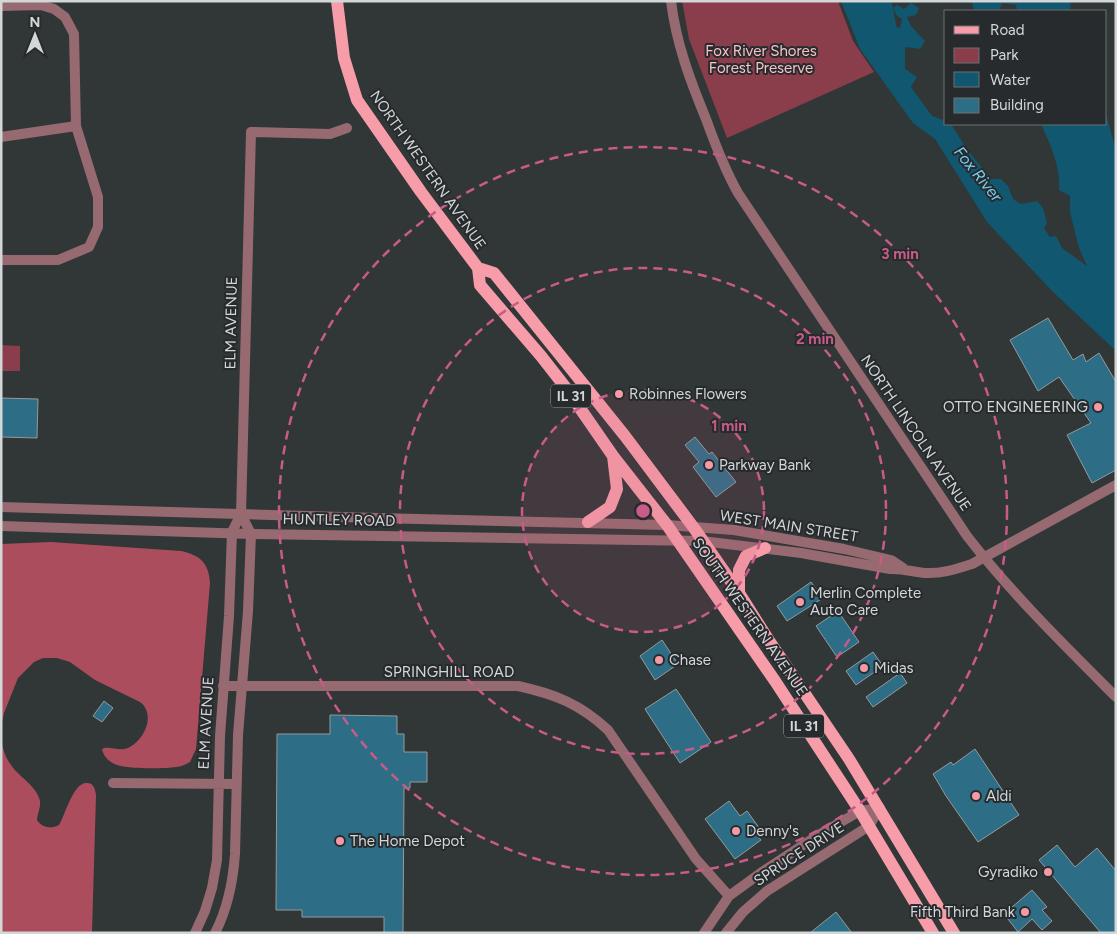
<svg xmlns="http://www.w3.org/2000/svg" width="1117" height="934" viewBox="0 0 1117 934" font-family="Figtree,sans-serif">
	<rect width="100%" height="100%" fill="#313637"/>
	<path fill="#8a3d4b" d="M682,1H838L853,41L874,72L727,138L689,39Z
		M1,345L20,346V371H1Z"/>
	<path fill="#ac4d5e" d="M51,542L181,551C200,555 209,563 210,583L196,749L190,762C186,764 181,767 176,767C164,769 128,769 117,765C110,763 103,756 102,749C109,745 118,752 128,748C145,740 156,714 140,702L95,680L70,662L57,658H43L34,662L18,678L4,713L1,726V544Z
		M1,740C3,749 5,757 11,765C19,777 37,786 40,801C41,808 37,814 37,820C42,828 51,829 59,825C65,816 73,782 87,783C94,783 95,789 96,795L92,933H1Z"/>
	<path fill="#10576f" d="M841,1H886L879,2L883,12L884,17L892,26L900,28L902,19L897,16L893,8L897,5L904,9L911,3L919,8L916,15L907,17L911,26L925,41L920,49L905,47V69L917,77L911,87L932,116L946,121V124H951L966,148L991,179H1001L1008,186L1013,199L1021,204L1037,201L1043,208L1047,223L1044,228L1050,237L1056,236L1062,248L1087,266L1079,248L1070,212V196L1059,190C1061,168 1050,144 1041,124H1106V114L1116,150V351L1052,291L987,222L935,139L913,123L860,49Z
		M972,1H1071L1070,11H1017L1016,5L1002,3L999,11H974Z"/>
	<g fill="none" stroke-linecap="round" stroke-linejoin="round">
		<path stroke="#10576f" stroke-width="19" d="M882,1L890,44"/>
	</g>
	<path fill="#2d6e86" stroke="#959a9d" d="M1048,318L1073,360L1083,354L1086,362L1099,353L1116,382V470L1092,483L1067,435L1091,423L1059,377L1038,391L1010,340Z
		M1,398L38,399L37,438L1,437Z
		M695,437L709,454L712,452L736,482L716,497L693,467L699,462L685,445Z
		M811,582L823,598L787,621L777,606Z
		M838,611L859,642L837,657L816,626Z
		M662,640L678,664L655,680L640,656Z
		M873,652L883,666L856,685L846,671Z
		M900,673L907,683L873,707L866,697Z
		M676,689L711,742L680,763L645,709Z
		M104,701L113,708L102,722L93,716Z
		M330,715L397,716V734H404V752H427V782H410V788H404L403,933H384V917H302V910H276L277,734H330Z
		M975,749L1019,815L978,842L946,796L933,774L951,762L953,765Z
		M729,801L740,816L747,811L760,829L755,833L761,840L735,859L705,819Z
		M1057,845L1075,867L1097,848L1116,871V933H1101L1039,860Z
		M1032,890L1047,907L1042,910L1052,921L1042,930L1032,919L1018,932L1004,914Z
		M836,912L852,933H810Z"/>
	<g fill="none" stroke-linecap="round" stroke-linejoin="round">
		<path stroke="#966a70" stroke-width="10" d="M671,1C676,43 690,80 706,119C715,144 725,170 738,193L967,536C1012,594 1064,645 1116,697
			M1,6L41,5L54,9L65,17L74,34L76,126L98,197V227L89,247L58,260H1
			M1,137L76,126
			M223,686H518C555,694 580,704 608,730L696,859L729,896
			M113,783L236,784
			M195,933L205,911L212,888L217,860L220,736L229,616L232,532L241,514L251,132L330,134L347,128
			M215,933C228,908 233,882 235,854L238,735L248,611L251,534L241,514
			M704,933L729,896L762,872L820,834L860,811L880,808
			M726,933L743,912L767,891L869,826L880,808"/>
		<path stroke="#966a70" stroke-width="10" d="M1,507L378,518L667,525L734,530L844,549L891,560L903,568
			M1,526L251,534L702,541L801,553L890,569C902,568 913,572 925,573C942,574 956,569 972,564L1116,485"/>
		<path stroke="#f69da9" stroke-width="12" d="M337,1L344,58L357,100L421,192L478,268L480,285L541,356L566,388L613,456L667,525L775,681L860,811L933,933
			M478,268L494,273L625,436L694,528L739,593L768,639L849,759L954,933
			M588,522L610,507L617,489L613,456
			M739,593V570L746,556L765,548"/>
	</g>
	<circle cx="643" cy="511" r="121" fill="#c85b87" fill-opacity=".12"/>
	<g fill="none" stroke="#c85b87" stroke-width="2.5" stroke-dasharray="9 6">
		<circle cx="643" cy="511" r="121"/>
		<circle cx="643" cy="511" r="243"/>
		<circle cx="643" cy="511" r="364"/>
	</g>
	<g fill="#f49aa6" stroke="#272b2d" stroke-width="2">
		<circle cx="619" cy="394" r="5"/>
		<circle cx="1098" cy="407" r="5"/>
		<circle cx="709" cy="465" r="5"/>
		<circle cx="800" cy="602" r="5"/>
		<circle cx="659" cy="660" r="5"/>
		<circle cx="864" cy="668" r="5"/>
		<circle cx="976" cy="796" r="5"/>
		<circle cx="736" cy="831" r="5"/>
		<circle cx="340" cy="841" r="5"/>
		<circle cx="1048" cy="872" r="5"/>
		<circle cx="1025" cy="912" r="5"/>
	</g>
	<g text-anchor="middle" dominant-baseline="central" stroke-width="4" stroke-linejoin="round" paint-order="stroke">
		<g fill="#272b2d" stroke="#a0a3a5" stroke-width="1">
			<rect x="551" y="384.5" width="40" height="23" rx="4"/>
			<rect x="784" y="714.5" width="40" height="23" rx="4"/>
		</g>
		<g font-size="14" font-weight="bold" fill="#d4d7d8">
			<text x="571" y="396">IL 31</text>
			<text x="804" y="726">IL 31</text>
		</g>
		<g font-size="15" fill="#f7c1c7" stroke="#272b2d">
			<text x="761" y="51">Fox River Shores<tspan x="761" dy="17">Forest Preserve</tspan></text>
		</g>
		<g font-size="15" fill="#d4d7d8" stroke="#272b2d">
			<text transform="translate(428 170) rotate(55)">NORTH WESTERN AVENUE</text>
			<text transform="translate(231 323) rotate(-89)">ELM AVENUE</text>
			<text transform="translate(916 433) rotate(56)">NORTH LINCOLN AVENUE</text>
			<text transform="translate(339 520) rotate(1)">HUNTLEY ROAD</text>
			<text transform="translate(789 526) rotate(9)">WEST MAIN STREET</text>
			<text transform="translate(750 617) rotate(55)">SOUTH WESTERN AVENUE</text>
			<text x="449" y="672">SPRINGHILL ROAD</text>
			<text transform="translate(206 723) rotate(-87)">ELM AVENUE</text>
			<text transform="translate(799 854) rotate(-33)">SPRUCE DRIVE</text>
		</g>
		<g font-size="15" fill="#d4d7d8" stroke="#272b2d" text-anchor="start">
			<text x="629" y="394">Robinnes Flowers</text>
			<text x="1088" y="407" text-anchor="end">OTTO ENGINEERING</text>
			<text x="719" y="465">Parkway Bank</text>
			<text x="810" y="593">Merlin Complete<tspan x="810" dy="17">Auto Care</tspan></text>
			<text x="669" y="660">Chase</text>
			<text x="874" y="668">Midas</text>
			<text x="986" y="796">Aldi</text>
			<text x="746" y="831">Denny's</text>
			<text x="350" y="841">The Home Depot</text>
			<text x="1038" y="872" text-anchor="end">Gyradiko</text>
			<text x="1015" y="912" text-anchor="end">Fifth Third Bank</text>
		</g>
		<g font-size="16" font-style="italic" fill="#7bcef0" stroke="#272b2d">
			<text transform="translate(978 174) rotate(51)">Fox River</text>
		</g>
	</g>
	<circle cx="643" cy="511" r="8" fill="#c85b87" stroke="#272b2d" stroke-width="2.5"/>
	<g font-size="15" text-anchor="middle" font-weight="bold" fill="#c85b87" stroke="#272b2d" stroke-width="4" stroke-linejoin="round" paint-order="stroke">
		<text x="900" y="259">3 min</text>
		<text x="815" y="344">2 min</text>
		<text x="729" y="431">1 min</text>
	</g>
	<rect width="1117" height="934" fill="none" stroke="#d4d7d8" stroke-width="5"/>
	<rect x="944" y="10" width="162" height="115" fill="#272b2d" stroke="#6c7071"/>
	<rect x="954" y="26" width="25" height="8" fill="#f69da9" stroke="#6c7071"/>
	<text x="990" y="35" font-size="15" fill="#d4d7d8">Road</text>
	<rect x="954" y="48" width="25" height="15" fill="#8a3d4b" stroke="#6c7071"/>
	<text x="990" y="60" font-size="15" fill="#d4d7d8">Park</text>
	<rect x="954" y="72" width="25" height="15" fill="#10576f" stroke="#6c7071"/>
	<text x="990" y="85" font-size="15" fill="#d4d7d8">Water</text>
	<rect x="954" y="98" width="25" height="15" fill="#2d6e86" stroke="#6c7071"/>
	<text x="990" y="110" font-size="15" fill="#d4d7d8">Building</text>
	<g transform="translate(35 35)" stroke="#272b2d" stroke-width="4" paint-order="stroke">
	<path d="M0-4L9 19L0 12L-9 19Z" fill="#d4d7d8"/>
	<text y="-8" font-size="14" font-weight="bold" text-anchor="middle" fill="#d4d7d8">N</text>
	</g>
</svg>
